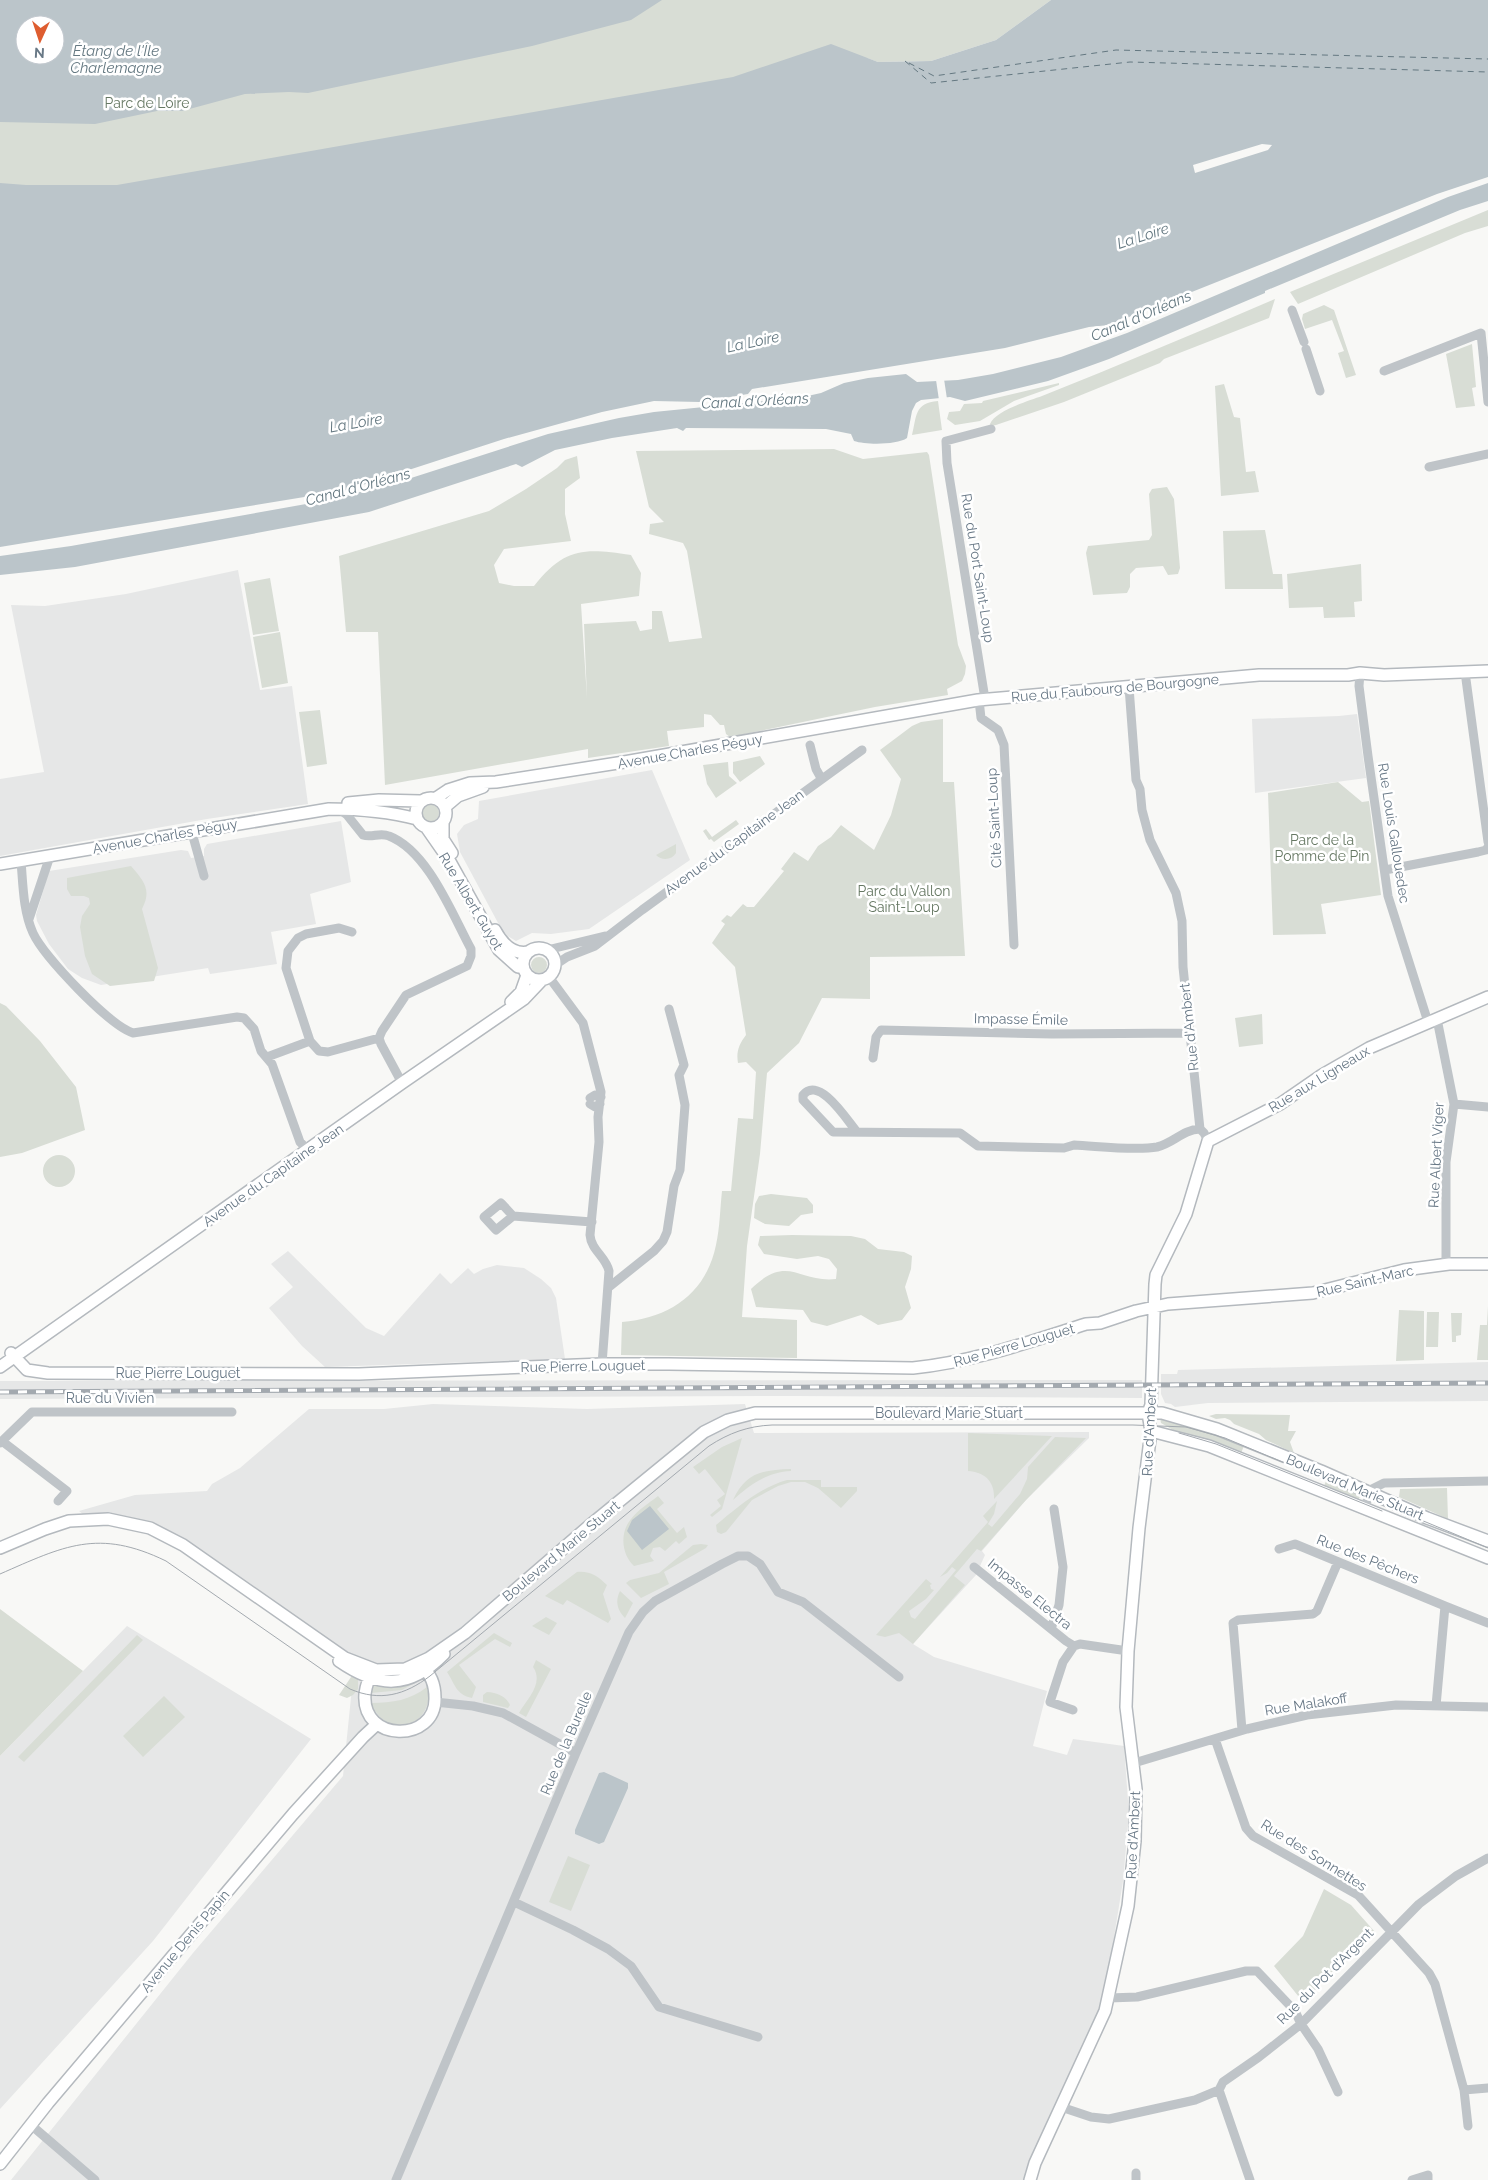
<svg xmlns="http://www.w3.org/2000/svg" width="1488" height="2180" viewBox="0 0 1488 2180" font-family="Raleway,sans-serif">
	<rect width="100%" height="100%" fill="#f8f8f6"/>
	<path fill="#e6e7e7" d="M238,570L260,690L292,686L308,804L207,819L0,856V779L44,772L11,605L45,606L126,594Z
		M1357,714L1366,778L1255,793L1252,719L1339,716Z
		M652,770L690,860L589,929L551,934L532,933L516,941L504,934L460,852L457,834L464,825L478,819L479,801Z
		M341,821L351,882L310,894L316,924L271,932L277,964L210,974L208,968L101,985L82,978L68,969L49,944L37,921L36,915L49,871L181,850L188,851L191,858L204,856V849L207,844Z
		M288,1251L366,1328L384,1336L440,1273L451,1284L468,1268L474,1274L483,1269L497,1265L524,1268L541,1279L551,1288L556,1298L565,1359L325,1367L302,1346L269,1308L293,1287L271,1264Z
		M1488,1362V1401L1208,1403L1175,1407L1171,1404L1165,1403L1161,1394V1374H1177L1178,1370Z
		M1142,1380V1398L795,1396L0,1399V1381Z
		M433,1404L587,1409L745,1404L754,1433L1089,1432V1438L1026,1500L982,1551L985,1555L976,1575L913,1644L934,1657L1047,1691L1033,1746L1067,1755L1073,1739L1124,1746L1129,1814L1123,1881L1105,1994L1088,2040L1029,2162L1025,2180H11L193,1953L343,1776L355,1658L340,1652L164,1529L126,1516L84,1515L79,1511L135,1495L207,1491L212,1484L240,1468L309,1409H384Z
		M127,1626L311,1739L153,1941L0,2109V1756Z"/>
	<path fill="#d8ddd5" fill-rule="evenodd" d="M0,0H1051L996,40L931,61L878,62L867,58L0,213ZM25,25H55V55H25Z
		M1488,210V226L1465,233L1298,304L1290,292Z
		M1275,299L1269,318L1164,359L1160,363L1064,402L996,425L991,426L990,424C995,411 1028,401 1042,396C1120,365 1198,332 1275,299Z
		M1324,305L1334,310L1356,375L1346,378L1338,353L1344,351L1332,320L1305,329L1302,319L1303,314Z
		M1472,344L1476,387L1472,388L1475,406L1456,408L1446,354Z
		M1059,383V385L1014,401L980,421L955,425L947,419L949,412L960,411L964,404L982,403L983,401Z
		M1224,384L1234,417L1240,418L1246,472L1255,471L1259,492L1221,496L1215,386Z
		M938,401L942,430L912,435C917,416 914,403 938,401Z
		M834,449L863,459L927,452L929,455L958,645L966,666L965,674L962,681L947,689L948,695L875,707L730,737L726,734L724,725H720L711,715L704,714V727L667,731L669,746L588,758V749L385,785L378,632H346L339,556L489,511L526,489L557,468L565,460L577,456L580,478L565,489V514L571,541L504,549L494,565L499,583L514,586H534C565,547 584,548 631,555L641,573L639,596L581,604L587,698L584,624L636,621L640,631L652,629V611H662L669,642L702,638L687,551L683,543L649,534L650,524L664,522L649,507L636,451Z
		M1167,487L1174,499L1180,568L1178,574L1168,575L1163,566L1136,568L1130,574V587L1127,593L1093,595L1086,553L1088,546L1149,540L1152,535L1149,494L1152,489Z
		M1265,530L1273,574H1282L1283,589H1225L1223,531Z
		M1361,564L1362,601L1354,602L1355,617L1324,618L1323,607L1289,608L1287,574Z
		M270,578L279,631L253,635L244,583Z
		M280,632L288,683L262,688L253,637Z
		M320,710L327,764L307,767L299,712Z
		M943,719V782H954L965,956L870,957V999L822,998L799,1043L767,1073L760,1154L747,1246L742,1317L797,1320V1358L621,1355L622,1322C669,1318 706,1294 716,1245C720,1227 720,1209 722,1191H731L738,1118L753,1119L756,1072L746,1062L738,1063C736,1052 739,1044 746,1035L735,967L712,943L725,924L721,921L727,915L731,917L743,904L747,907H754L784,871L781,869L794,852L808,861L818,846L831,837L841,825L874,850L891,815L901,779L880,750L912,726L921,722Z
		M760,756L765,764L740,782L733,773V762Z
		M728,762L729,776L737,783L716,798L707,784L703,765Z
		M1338,782L1362,802L1369,801L1381,895L1321,904L1326,934L1273,935L1268,793Z
		M421 813a9 9 0 1 1 18 0a9 9 0 1 1-18 0Z
		M736,820L739,824L714,842L711,839L709,840L703,831L706,829L712,837Z
		M676,844V853C672,860 662,861 656,855Z
		M131,866C144,881 152,890 142,909L158,968L154,981L110,986L92,974L85,956L80,927L82,916L90,904L89,898L84,896H71L67,889V878Z
		M531 965a8 8 0 1 1 16 0a8 8 0 1 1-16 0Z
		M0,1003L6,1006L40,1041L76,1087L85,1130L22,1153L0,1157Z
		M1262,1014L1263,1044L1239,1047L1235,1018Z
		M43 1171a16 16 0 1 1 32 0a16 16 0 1 1-32 0Z
		M771,1194L807,1198L813,1205V1213L801,1215L789,1226L765,1224L754,1218L755,1204L759,1196Z
		M792,1235L851,1236L865,1239L878,1249L904,1252L912,1256L911,1269L905,1287L911,1308L902,1320L878,1325L861,1315L827,1326L811,1322L803,1310L756,1307L751,1289C788,1253 798,1283 836,1279L837,1269L829,1259L818,1256L797,1259L764,1254L758,1245L760,1236Z
		M1488,1306V1360H1477L1480,1325H1487Z
		M1399,1310L1424,1311V1360L1396,1361Z
		M1427,1312H1439L1438,1347H1426Z
		M1451,1313H1462L1461,1335L1456,1336V1342H1452Z
		M1216,1414L1290,1415L1288,1431H1296L1290,1442L1294,1453L1266,1440L1259,1434L1234,1424L1230,1420L1225,1418L1216,1419L1209,1416Z
		M1163,1417L1245,1443L1240,1456L1175,1431L1161,1423L1160,1418Z
		M968,1433L1052,1436L994,1499C995,1482 985,1472 968,1471Z
		M1055,1437L1086,1438L1026,1500L981,1551L977,1549L954,1576L965,1585L913,1644L899,1633L885,1637L876,1635L926,1579L932,1584L930,1585L931,1589L934,1590L926,1599L909,1611L911,1617L915,1619L956,1570L952,1567L947,1573L940,1577L988,1522L983,1516L997,1501L994,1514L988,1524L992,1527L1020,1494L1027,1479L1028,1467Z
		M742,1438L722,1509L712,1517L710,1515L721,1506L717,1500L725,1494L705,1469L699,1474L693,1467L722,1447Z
		M791,1469V1471C767,1472 750,1485 733,1500C746,1472 763,1470 791,1469Z
		M1328,1477L1362,1492L1357,1503L1322,1490Z
		M787,1480H821V1487H857V1491L841,1508L818,1488L805,1482H791L778,1486L752,1500L726,1532L721,1534L717,1532L716,1525C738,1507 759,1488 787,1480Z
		M1447,1488L1448,1519L1399,1497L1400,1489Z
		M658,1496L664,1503L657,1509L677,1533L684,1527L687,1537L679,1544L676,1541L665,1551L660,1547L653,1548L650,1556L654,1561L634,1566C622,1555 619,1533 631,1519C638,1510 649,1503 658,1496Z
		M701,1544L708,1545L706,1548L664,1572L669,1584L641,1598L626,1583L630,1580L659,1573L693,1545Z
		M577,1572C591,1571 597,1576 607,1585L603,1594L611,1619L608,1623L567,1600L563,1605L545,1596Z
		M620,1591L633,1603L625,1618C617,1610 615,1601 620,1591Z
		M0,1609L83,1671L0,1756Z
		M546,1617L557,1623L549,1635L532,1626Z
		M494,1633L512,1643L510,1647L495,1639L459,1665L476,1687L472,1698C456,1695 455,1684 447,1672Z
		M137,1635L143,1640L24,1762L18,1757Z
		M536,1660L551,1669L526,1717L519,1713C528,1698 544,1683 533,1667Z
		M353,1674L358,1680V1689L353,1695L347,1698L339,1695Z
		M420,1676L422,1679L402,1690L371,1693L374,1684Z
		M427,1687C437,1724 387,1743 371,1703C393,1703 410,1700 427,1687Z
		M487,1692C496,1692 507,1697 510,1705L508,1708L483,1702V1695Z
		M164,1696L185,1717L143,1757L123,1736Z
		M568,1856L590,1865L571,1911L549,1902Z
		M1324,1889L1351,1905L1375,1932L1303,2002L1274,1966L1303,1936Z"/>
	<path fill="#bbc5ca" fill-rule="evenodd" d="M0,0H662L631,20L532,46L308,93L289,92L245,94L182,111H157L95,124L0,122ZM25,25H55V55H25Z
		M1051,0H1488V177L1437,194L1109,325L1089,327L1005,348L752,389L748,394L700,402L654,401L602,412L504,439L347,490L0,547V183L26,185H117L733,77L831,44L878,62L931,61L996,40ZM1262,144L1272,145L1268,150L1195,173L1193,165Z
		M1488,183V201L1460,210L1265,291V293L1109,359L1048,381L965,401L950,397L921,400L916,403L912,411L907,438C897,445 866,445 854,441L851,434L826,429L686,428L683,431L677,428L612,438L555,450L522,467L516,464L369,512L75,567L0,575V556L71,546L334,499L408,479L548,434L619,418L654,412L803,397L821,393L844,383L868,378L906,374L917,382L958,380L993,374L1061,357L1127,333L1448,197Z
		M650,1506L669,1529L642,1550L627,1531L632,1520Z
		M604,1772L628,1783V1788L604,1842L599,1844L575,1834V1830L599,1773Z"/>
	<path fill="#f8f8f6" d="M944,379L947,399L939,400L936,380Z"/>
	<g fill="none" stroke-linecap="round" stroke-linejoin="round">
		<path stroke="#647881" stroke-width="1" stroke-dasharray="6 5" stroke-linecap="butt" d="M905,61L931,83L1130,62L1488,72
			M909,63L934,76L1116,50L1488,59"/>
		<defs>
			<path id="secondary" d="M416 813a15 15 0 1 1 30 0a15 15 0 1 1-30 0Z
				M436,798L448,790L470,783L496,782L624,762L978,700L1259,675H1348L1360,673L1384,675L1488,671
				M348,803L379,800L420,801
				M445,807L458,796L483,787
				M443,823V839L452,853
				M426,827L449,860L499,950L518,967H523
				M0,864L329,809C360,809 387,811 417,819
				M495,930C502,943 512,955 528,952
				M523 964a16 16 0 1 1 32 0a16 16 0 1 1-32 0Z
				M511,1002L521,992L527,975
				M11,1353L27,1370L48,1373L359,1374L602,1364H669L913,1368C973,1362 1029,1342 1086,1324L1100,1323L1136,1311L1168,1304L1313,1293L1404,1270L1449,1264H1488
				M0,1367L402,1083L524,999L542,980
				M1151,1431L1209,1446L1488,1558
				M0,1548L45,1529L69,1521L108,1519L150,1528L183,1545L345,1658L376,1670L405,1669L429,1658L465,1633L589,1526L704,1432L728,1420L755,1413H1162L1217,1429L1321,1471L1427,1518L1488,1541
				M339,1661C378,1688 409,1690 444,1654
				M373,1672C368,1679 366,1686 365,1694C361,1743 436,1743 435,1698C435,1686 431,1674 422,1667
				M0,2164L48,2103L293,1814L363,1737L377,1724
				M1030,2180L1035,2163L1105,2011L1128,1906L1135,1841L1136,1789L1126,1707L1128,1651L1139,1528L1151,1431L1148,1413L1151,1405L1155,1284L1156,1275L1186,1214L1208,1141L1280,1104L1322,1075L1369,1048L1488,997"/>
		</defs>
		<use href="#secondary" stroke="#b4b9be" stroke-width="14"/>
		<path stroke="#bfc4c8" stroke-width="9" d="M1292,310L1304,342
			M1306,349L1320,391
			M1384,371L1481,333L1488,402
			M1429,467L1488,454
			M1465,672L1488,842
			M1360,673L1359,686L1368,756L1388,896L1428,1022
			M1129,687L1136,780L1140,789L1142,810L1150,840L1176,893L1182,921L1183,967L1200,1129L1204,1133L1208,1141
			M985,699L947,463L946,441L991,429
			M979,700L981,718L998,730L1004,745L1014,945
			M810,745L816,769L821,778
			M339,809L347,815L363,835C372,838 380,832 389,836C428,851 452,914 471,949V956L467,966L406,995L382,1031L379,1038L381,1044L402,1083
			M192,833L204,876
			M21,861C23,884 23,911 33,933C44,957 109,1025 133,1033L237,1017L244,1018L254,1029L261,1051L272,1064L300,1142L308,1150
			M1385,870L1478,852L1486,850L1488,847
			M29,919L50,856
			M352,932L339,928L306,934L298,938L288,951L286,968L310,1041L319,1051L328,1052L379,1038
			M547,950L605,936
			M555,965L567,957L595,946L642,910L862,750
			M549,977L583,1023L601,1092L598,1117L599,1142L590,1235C591,1250 606,1257 609,1271L602,1364
			M1437,1019L1454,1104L1446,1162V1259L1449,1264
			M267,1057L310,1041
			M873,1058L876,1037L881,1030L1052,1034L1190,1033
			M590,1098L595,1095L601,1097
			M590,1104L595,1107L600,1104
			M1454,1104L1488,1107
			M857,1132C847,1120 819,1075 803,1095V1100L833,1132L960,1133L978,1146L1064,1148L1074,1145C1097,1146 1135,1151 1157,1147C1174,1143 1182,1130 1200,1129
			M513,1216L496,1230L484,1217L501,1203L513,1216L592,1222
			M609,1287L654,1251L663,1241L667,1232L674,1186L680,1170L685,1105L679,1075L684,1065L669,1009
			M2,1441L67,1491L58,1501
			M0,1443L32,1412H232
			M1364,1508L1372,1489L1384,1483L1488,1481
			M1279,1549L1295,1544L1445,1606L1436,1706
			M974,1567L1066,1641L1074,1646L1080,1644L1128,1651
			M1445,1606L1488,1623
			M1051,1629L1059,1605L1063,1567L1054,1509
			M435,1702L473,1706L503,1713L576,1753
			M1073,1710L1050,1702L1063,1662L1074,1646
			M1242,1730L1233,1623L1238,1620L1313,1614L1317,1611L1338,1562
			M1215,1739L1246,1828L1253,1836L1358,1895L1429,1973L1435,1984L1464,2090L1488,2088
			M1134,1763L1247,1729L1307,1715L1396,1705L1488,1707
			M514,1902L573,1930L608,1949L631,1966L659,2007L758,2037
			M1109,1998L1137,1997L1246,1971H1257L1295,2011L1301,2024L1318,2049L1338,2092
			M1219,2090L1250,2180
			M1464,2090L1468,2126
			M1061,2107L1091,2117L1109,2119L1195,2100L1219,2090L1223,2082L1259,2057L1301,2024L1419,1904L1456,1876L1488,1858
			M31,2125L95,2180
			M1136,2173V2180
			M396,2180L576,1753L629,1632L643,1612L655,1601L722,1564L738,1556H748L760,1564L778,1592L803,1602L899,1677
			M1412,2180L1428,2175V2180"/>
		<use href="#secondary" stroke="#fff" stroke-width="11"/>
		<path stroke="#a3a9af" stroke-width="1" d="M1179,1433L1216,1444L1382,1511
			M0,1574C64,1546 98,1528 166,1561L350,1689C380,1702 405,1695 430,1676L709,1446C729,1433 748,1426 772,1425H1133L1186,1427L1225,1438L1488,1548"/>
		<defs>
			<path id="rail" d="M0,1392L1488,1383"/>
		</defs>
		<use href="#rail" stroke="#a3a9af" stroke-width="5"/>
		<use href="#rail" stroke="#fff" stroke-width="3" stroke-dasharray="9" stroke-linecap="butt"/>
	</g>
	<g text-anchor="middle" dominant-baseline="central" stroke-width="5" stroke-linejoin="round" paint-order="stroke">
		<g font-size="14" fill="#667863" stroke="#fff">
			<text x="147" y="103">Parc de Loire</text>
			<text x="1322" y="840">Parc de la<tspan x="1322" dy="16">Pomme de Pin</tspan></text>
			<text x="904" y="891">Parc du Vallon<tspan x="904" dy="16">Saint-Loup</tspan></text>
		</g>
		<g font-size="14" fill="#687886" stroke="#fff">
			<text transform="translate(978 568) rotate(81)">Rue du Port Saint-Loup</text>
			<text transform="translate(1115 688) rotate(-5)">Rue du Faubourg de Bourgogne</text>
			<text transform="translate(690 751) rotate(-10)">Avenue Charles Péguy</text>
			<text transform="translate(994 818) rotate(-93)">Cité Saint-Loup</text>
			<text transform="translate(1394 833) rotate(81)">Rue Louis Gallouedec</text>
			<text transform="translate(165 836) rotate(-10)">Avenue Charles Péguy</text>
			<text transform="translate(734 842) rotate(-36)">Avenue du Capitaine Jean</text>
			<text transform="translate(471 901) rotate(59)">Rue Albert Guyot</text>
			<text transform="translate(1021 1019) rotate(1)">Impasse Émile</text>
			<text transform="translate(1189 1027) rotate(-96)">Rue d'Ambert</text>
			<text transform="translate(1319 1079) rotate(-31)">Rue aux Ligneaux</text>
			<text transform="translate(1436 1155) rotate(-87)">Rue Albert Viger</text>
			<text transform="translate(273 1175) rotate(-35)">Avenue du Capitaine Jean</text>
			<text transform="translate(1365 1281) rotate(-13)">Rue Saint-Marc</text>
			<text transform="translate(1014 1345) rotate(-16)">Rue Pierre Louguet</text>
			<text transform="translate(583 1366) rotate(-1)">Rue Pierre Louguet</text>
			<text x="178" y="1373">Rue Pierre Louguet</text>
			<text x="110" y="1398">Rue du Vivien</text>
			<text x="949" y="1413">Boulevard Marie Stuart</text>
			<text transform="translate(1149 1432) rotate(-87)">Rue d'Ambert</text>
			<text transform="translate(1355 1487) rotate(23)">Boulevard Marie Stuart</text>
			<text transform="translate(561 1551) rotate(-40)">Boulevard Marie Stuart</text>
			<text transform="translate(1368 1559) rotate(22)">Rue des Pêchers</text>
			<text transform="translate(1030 1594) rotate(39)">Impasse Electra</text>
			<text transform="translate(1306 1704) rotate(-9)">Rue Malakoff</text>
			<text transform="translate(566 1743) rotate(-67)">Rue de la Burelle</text>
			<text transform="translate(1133 1835) rotate(-87)">Rue d'Ambert</text>
			<text transform="translate(1314 1855) rotate(32)">Rue des Sonnettes</text>
			<text transform="translate(185 1941) rotate(-50)">Avenue Denis Papin</text>
			<text transform="translate(1325 1976) rotate(-45)">Rue du Pot d'Argent</text>
		</g>
		<g font-size="15" font-style="italic" fill="#647881" stroke="#fff">
			<text x="116" y="51">Étang de l'Île<tspan x="116" dy="17">Charlemagne</tspan></text>
			<text transform="translate(1143 236) rotate(-18)">La Loire</text>
			<text transform="translate(1141 316) rotate(-23)">Canal d'Orléans</text>
			<text transform="translate(753 342) rotate(-12)">La Loire</text>
			<text transform="translate(755 401) rotate(-3)">Canal d'Orléans</text>
			<text transform="translate(356 423) rotate(-10)">La Loire</text>
			<text transform="translate(358 487) rotate(-15)">Canal d'Orléans</text>
		</g>
	</g>
	<g transform="translate(40 40) rotate(183)"><circle r="24" fill="#ffffff" stroke="#c3c9cf"/>
	<path d="M0-4L9 19L0 12L-9 19Z" fill="#de5d30"/>
	<text y="-8" font-size="14" font-weight="bold" text-anchor="middle" fill="#687886">N</text>
	</g>
</svg>
